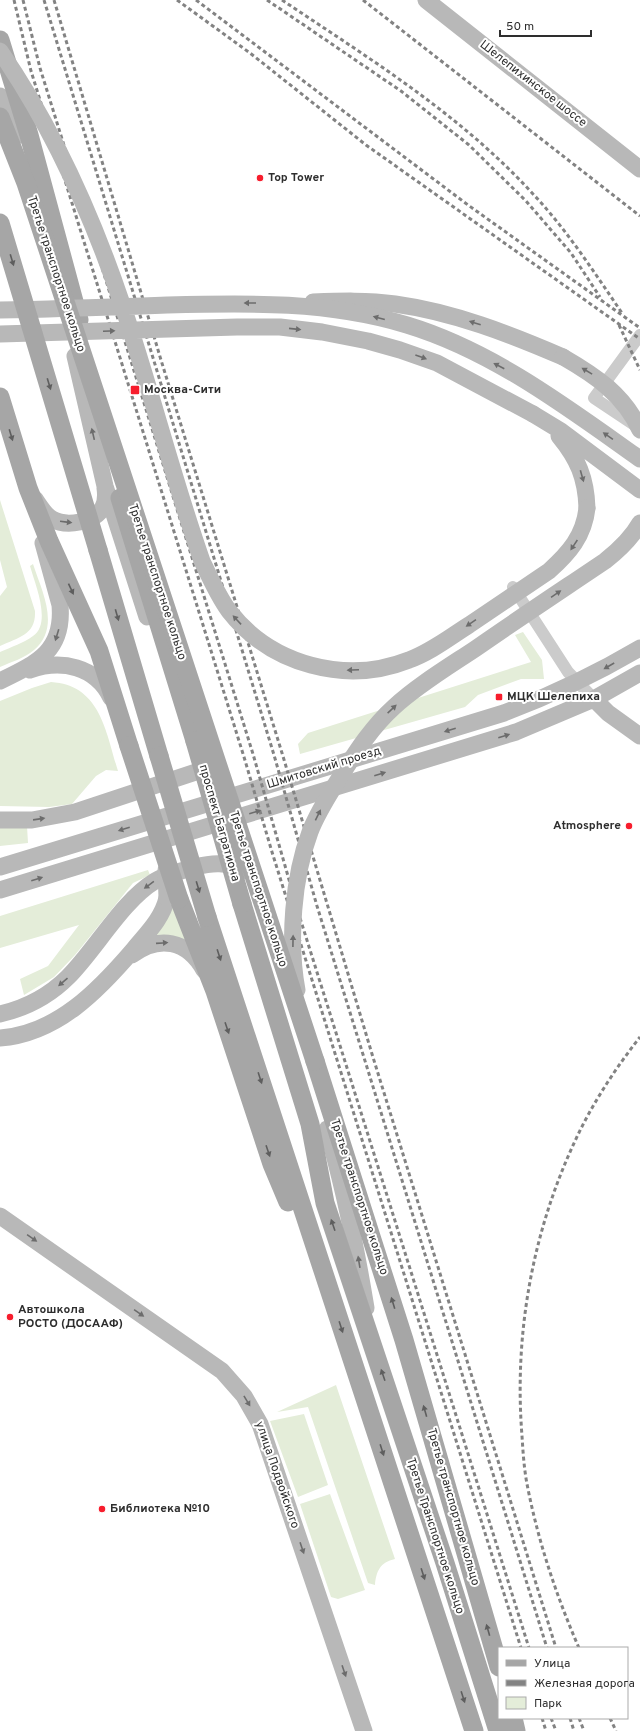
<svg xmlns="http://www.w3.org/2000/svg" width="640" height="1731" viewBox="0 0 640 1731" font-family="Overpass,sans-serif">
	<rect width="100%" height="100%" fill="#fff"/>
	<path fill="#e4edd9" d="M0,500L35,611C36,635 19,637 0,646V596L7,587L0,560Z
		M33,564C42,592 61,627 34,650C25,658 11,662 0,667V652C11,647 24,643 33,636C52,623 35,584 30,566Z
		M523,632L542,660L544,679H521L478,695L465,707L300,754L298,744L308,733L531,662L515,635Z
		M51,682C101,685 106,733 118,771L106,770L96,776L72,804L49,807L0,806V701L32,688Z
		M0,826H27L28,843L0,846Z
		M148,870L150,875L133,883L75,955L54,977L24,995L20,979L48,966L79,925L0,948V916Z
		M173,902L192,947L153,936Z
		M336,1385L395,1559C380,1562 376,1572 375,1585L368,1583L308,1407L277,1412Z
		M304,1414L328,1485L298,1497L270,1421Z
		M330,1494L365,1590L338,1599L331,1597L300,1504Z"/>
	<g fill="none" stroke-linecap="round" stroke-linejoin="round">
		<path stroke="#cbcbcb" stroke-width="12" d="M636,426L594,398L640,335
			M513,587L568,672L594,699"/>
		<path stroke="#b8b8b8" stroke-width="17" d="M426,0L640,169
			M0,96L21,135
			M313,302C340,301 368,300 395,304C453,312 510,334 563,357
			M75,356L105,486L147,617
			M533,414L561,431L640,490
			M559,436C578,459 586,478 587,508
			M35,499C40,506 45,515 52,519C66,527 95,523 103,507C106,501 106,495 105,488
			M30,670C61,659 96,666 111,698
			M0,681C37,663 64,651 60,605L43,543
			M594,699L608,713L640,736
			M0,820H32L75,812L202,770L206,767L211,760
			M0,867L504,713C552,695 596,674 640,648
			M0,890L516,732L594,699L640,673
			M132,955C159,935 187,940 204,970
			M0,1014C26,1008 49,996 68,977C96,949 122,901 155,881C168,873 182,871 195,867C211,863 228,861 242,871
			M0,1038C57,1034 99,990 134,949C147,933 162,919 167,898
			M327,1129C344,1188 356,1247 366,1308
			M0,1216L222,1371L244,1396L260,1424L364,1731"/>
		<path stroke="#a6a6a6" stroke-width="19" d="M0,40L29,135L79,320
			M0,397L28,488L49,541L99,651L129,746
			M120,498L195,741
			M98,550L159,756
			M179,899L215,991L272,1164L288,1202
			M242,904L310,1124L325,1203L445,1563L498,1731
			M207,917L474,1731
			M315,1061L404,1340L499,1667
			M513,1718L516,1731"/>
		<path stroke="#838383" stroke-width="3" stroke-dasharray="4 3" stroke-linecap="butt" d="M14,0L31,71L244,757L272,852L521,1648
			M23,0L40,68L253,754L300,918L529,1648
			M44,0L274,755L317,906L547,1648
			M54,0L161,360L282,753L372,1054L556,1648
			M177,0L250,53L366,145L640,339
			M196,0L468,205L640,328
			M267,0L401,91L469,145L526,201L571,253L600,297
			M282,0C370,59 461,115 533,194C567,230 594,272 622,313
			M363,0L640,216
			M619,325L640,370
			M579,1648C556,1595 538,1541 527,1484C524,1468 523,1452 522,1436C514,1335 532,1233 575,1141C592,1104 615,1069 640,1037
			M542,1718L546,1731
			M551,1718L556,1731
			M570,1718L574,1731
			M579,1718L584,1731
			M610,1718L616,1731"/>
		<path stroke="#b8b8b8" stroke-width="17" d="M0,51C53,128 92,215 122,304C151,389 172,476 202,561C210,578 218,596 229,611C271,665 346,685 409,660C431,652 450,637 469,625C496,607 522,589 549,571C569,553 584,536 587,508
			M0,310C56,309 111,307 167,305C249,303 328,301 407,325C493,351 568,408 640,459
			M0,334L237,327H280L322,332L368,341L400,350L437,363L533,414
			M563,357C596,376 624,395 640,430
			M166,870L167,898
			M297,990C288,942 293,877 310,832C318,811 331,792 342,774C357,750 373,726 394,707C418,685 448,667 475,649C518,619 562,590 605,561C619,550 631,539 640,523"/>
		<path stroke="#a6a6a6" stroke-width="19" d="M0,117L26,183L315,1061
			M0,223L98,550
			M195,741L242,904
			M129,746L179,899
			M159,756L207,917"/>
	</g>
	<defs><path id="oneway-solid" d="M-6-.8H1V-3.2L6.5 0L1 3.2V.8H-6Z"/></defs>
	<g fill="#5e5e5e">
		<use href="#oneway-solid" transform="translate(12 260) rotate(73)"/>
		<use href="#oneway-solid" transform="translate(49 384) rotate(73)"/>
		<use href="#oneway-solid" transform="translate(11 435) rotate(73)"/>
		<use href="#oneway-solid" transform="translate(71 589) rotate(65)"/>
		<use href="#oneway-solid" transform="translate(117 615) rotate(74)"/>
		<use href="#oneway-solid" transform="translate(198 887) rotate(73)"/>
		<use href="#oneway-solid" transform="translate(219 955) rotate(72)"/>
		<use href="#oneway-solid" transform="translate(227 1028) rotate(71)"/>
		<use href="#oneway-solid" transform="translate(260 1078) rotate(72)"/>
		<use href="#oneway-solid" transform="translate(268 1151) rotate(71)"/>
		<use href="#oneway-solid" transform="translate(333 1225) rotate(-109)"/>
		<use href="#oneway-solid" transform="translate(393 1303) rotate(-107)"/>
		<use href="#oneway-solid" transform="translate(341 1327) rotate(72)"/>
		<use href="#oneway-solid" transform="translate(383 1375) rotate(-109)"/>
		<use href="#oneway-solid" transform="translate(425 1411) rotate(-106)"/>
		<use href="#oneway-solid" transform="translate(382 1450) rotate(72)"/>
		<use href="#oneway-solid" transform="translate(423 1574) rotate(72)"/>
		<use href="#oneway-solid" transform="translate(488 1630) rotate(-106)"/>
		<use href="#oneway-solid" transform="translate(463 1697) rotate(72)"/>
	</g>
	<g fill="#6c6c6c">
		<use href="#oneway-solid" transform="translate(250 303) rotate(-180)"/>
		<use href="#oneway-solid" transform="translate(379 318) rotate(-165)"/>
		<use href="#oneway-solid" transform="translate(475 323) rotate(-162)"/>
		<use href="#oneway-solid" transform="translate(295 329) rotate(6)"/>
		<use href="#oneway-solid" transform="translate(109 331) rotate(-2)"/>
		<use href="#oneway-solid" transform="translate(421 357) rotate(20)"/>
		<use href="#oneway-solid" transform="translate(499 366) rotate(-152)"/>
		<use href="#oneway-solid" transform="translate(587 371) rotate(-149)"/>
		<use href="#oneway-solid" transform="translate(93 434) rotate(-103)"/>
		<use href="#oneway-solid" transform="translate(608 436) rotate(-145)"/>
		<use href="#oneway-solid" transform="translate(582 476) rotate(74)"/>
		<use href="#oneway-solid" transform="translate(66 522) rotate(7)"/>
		<use href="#oneway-solid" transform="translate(574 545) rotate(124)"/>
		<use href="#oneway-solid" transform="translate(556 594) rotate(-34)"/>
		<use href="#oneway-solid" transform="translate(237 620) rotate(-133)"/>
		<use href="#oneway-solid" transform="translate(471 623) rotate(146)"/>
		<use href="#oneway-solid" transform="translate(57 635) rotate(107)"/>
		<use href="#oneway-solid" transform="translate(609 666) rotate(150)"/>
		<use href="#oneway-solid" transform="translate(353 670) rotate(178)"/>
		<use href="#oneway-solid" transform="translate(392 709) rotate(-43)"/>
		<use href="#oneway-solid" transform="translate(450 730) rotate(163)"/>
		<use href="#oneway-solid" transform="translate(504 736) rotate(-18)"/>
		<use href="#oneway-solid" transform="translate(380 774) rotate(-17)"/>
		<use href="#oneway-solid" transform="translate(255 812) rotate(-17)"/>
		<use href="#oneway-solid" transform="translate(318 815) rotate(-64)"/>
		<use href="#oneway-solid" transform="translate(39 819) rotate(-8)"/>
		<use href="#oneway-solid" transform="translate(124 829) rotate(163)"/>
		<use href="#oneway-solid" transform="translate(37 879) rotate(-17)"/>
		<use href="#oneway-solid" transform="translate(149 885) rotate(144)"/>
		<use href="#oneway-solid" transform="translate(293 941) rotate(-89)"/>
		<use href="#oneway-solid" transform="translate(162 943) rotate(-4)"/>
		<use href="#oneway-solid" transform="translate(63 982) rotate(139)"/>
		<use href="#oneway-solid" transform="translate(32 1238) rotate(35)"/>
		<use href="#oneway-solid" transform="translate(359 1262) rotate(-99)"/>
		<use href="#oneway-solid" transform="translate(139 1313) rotate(35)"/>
		<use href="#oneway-solid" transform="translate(247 1401) rotate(59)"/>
		<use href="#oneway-solid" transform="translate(302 1548) rotate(71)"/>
		<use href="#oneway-solid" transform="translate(344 1671) rotate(71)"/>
	</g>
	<g fill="#f71d2d" stroke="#fff" stroke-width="1.5">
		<circle cx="260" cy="178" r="4"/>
		<rect x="130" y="385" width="10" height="10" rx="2"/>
		<rect x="495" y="693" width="8" height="8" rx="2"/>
		<circle cx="629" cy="826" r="4"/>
		<circle cx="10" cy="1317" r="4"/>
		<circle cx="102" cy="1509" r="4"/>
	</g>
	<g text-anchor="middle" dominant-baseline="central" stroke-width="4" stroke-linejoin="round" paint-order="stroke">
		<g font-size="12" fill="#2e2e2e" stroke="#fff">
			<text transform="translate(533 84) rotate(38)">Шелепихинское шоссе</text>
			<text transform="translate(56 274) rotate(72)">Третье транспортное кольцо</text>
			<text transform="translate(157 582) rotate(72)">Третье транспортное кольцо</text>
			<text transform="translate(324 768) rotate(-17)">Шмитовский проезд</text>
			<text transform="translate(219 823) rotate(74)">проспект Багратиона</text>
			<text transform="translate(258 889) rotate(72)">Третье транспортное кольцо</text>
			<text transform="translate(359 1197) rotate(72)">Третье транспортное кольцо</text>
			<text transform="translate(277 1475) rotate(71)">улица Подвойского</text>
			<text transform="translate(453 1507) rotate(74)">Третье транспортное кольцо</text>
			<text transform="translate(435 1536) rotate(72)">Третье Транспортное кольцо</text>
		</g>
		<g font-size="12" font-weight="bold" fill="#2e2e2e" stroke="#fff" text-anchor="start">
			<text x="268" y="178">Top Tower</text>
			<text x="144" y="390">Москва-Сити</text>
			<text x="507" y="697">МЦК Шелепиха</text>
			<text x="621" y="826" text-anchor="end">Atmosphere</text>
			<text x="18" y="1310">Автошкола<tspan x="18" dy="14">РОСТО (ДОСААФ)</tspan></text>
			<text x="110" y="1509">Библиотека №10</text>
		</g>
	</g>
	<rect x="498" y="1647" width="130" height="72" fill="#ffffff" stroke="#ababab"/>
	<rect x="506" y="1660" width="20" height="6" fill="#a6a6a6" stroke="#ababab"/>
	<text x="534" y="1667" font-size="12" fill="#2e2e2e">Улица</text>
	<rect x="506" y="1680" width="20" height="6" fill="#838383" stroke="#ababab"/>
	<text x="534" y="1687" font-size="12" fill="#2e2e2e">Железная дорога</text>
	<rect x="506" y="1697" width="20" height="12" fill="#e4edd9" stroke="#ababab"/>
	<text x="534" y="1707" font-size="12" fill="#2e2e2e">Парк</text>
	<path d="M500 30v6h91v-6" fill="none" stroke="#2e2e2e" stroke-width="2"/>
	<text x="506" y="30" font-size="12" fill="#2e2e2e" stroke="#ffffff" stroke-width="3" paint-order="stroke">50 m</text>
</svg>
